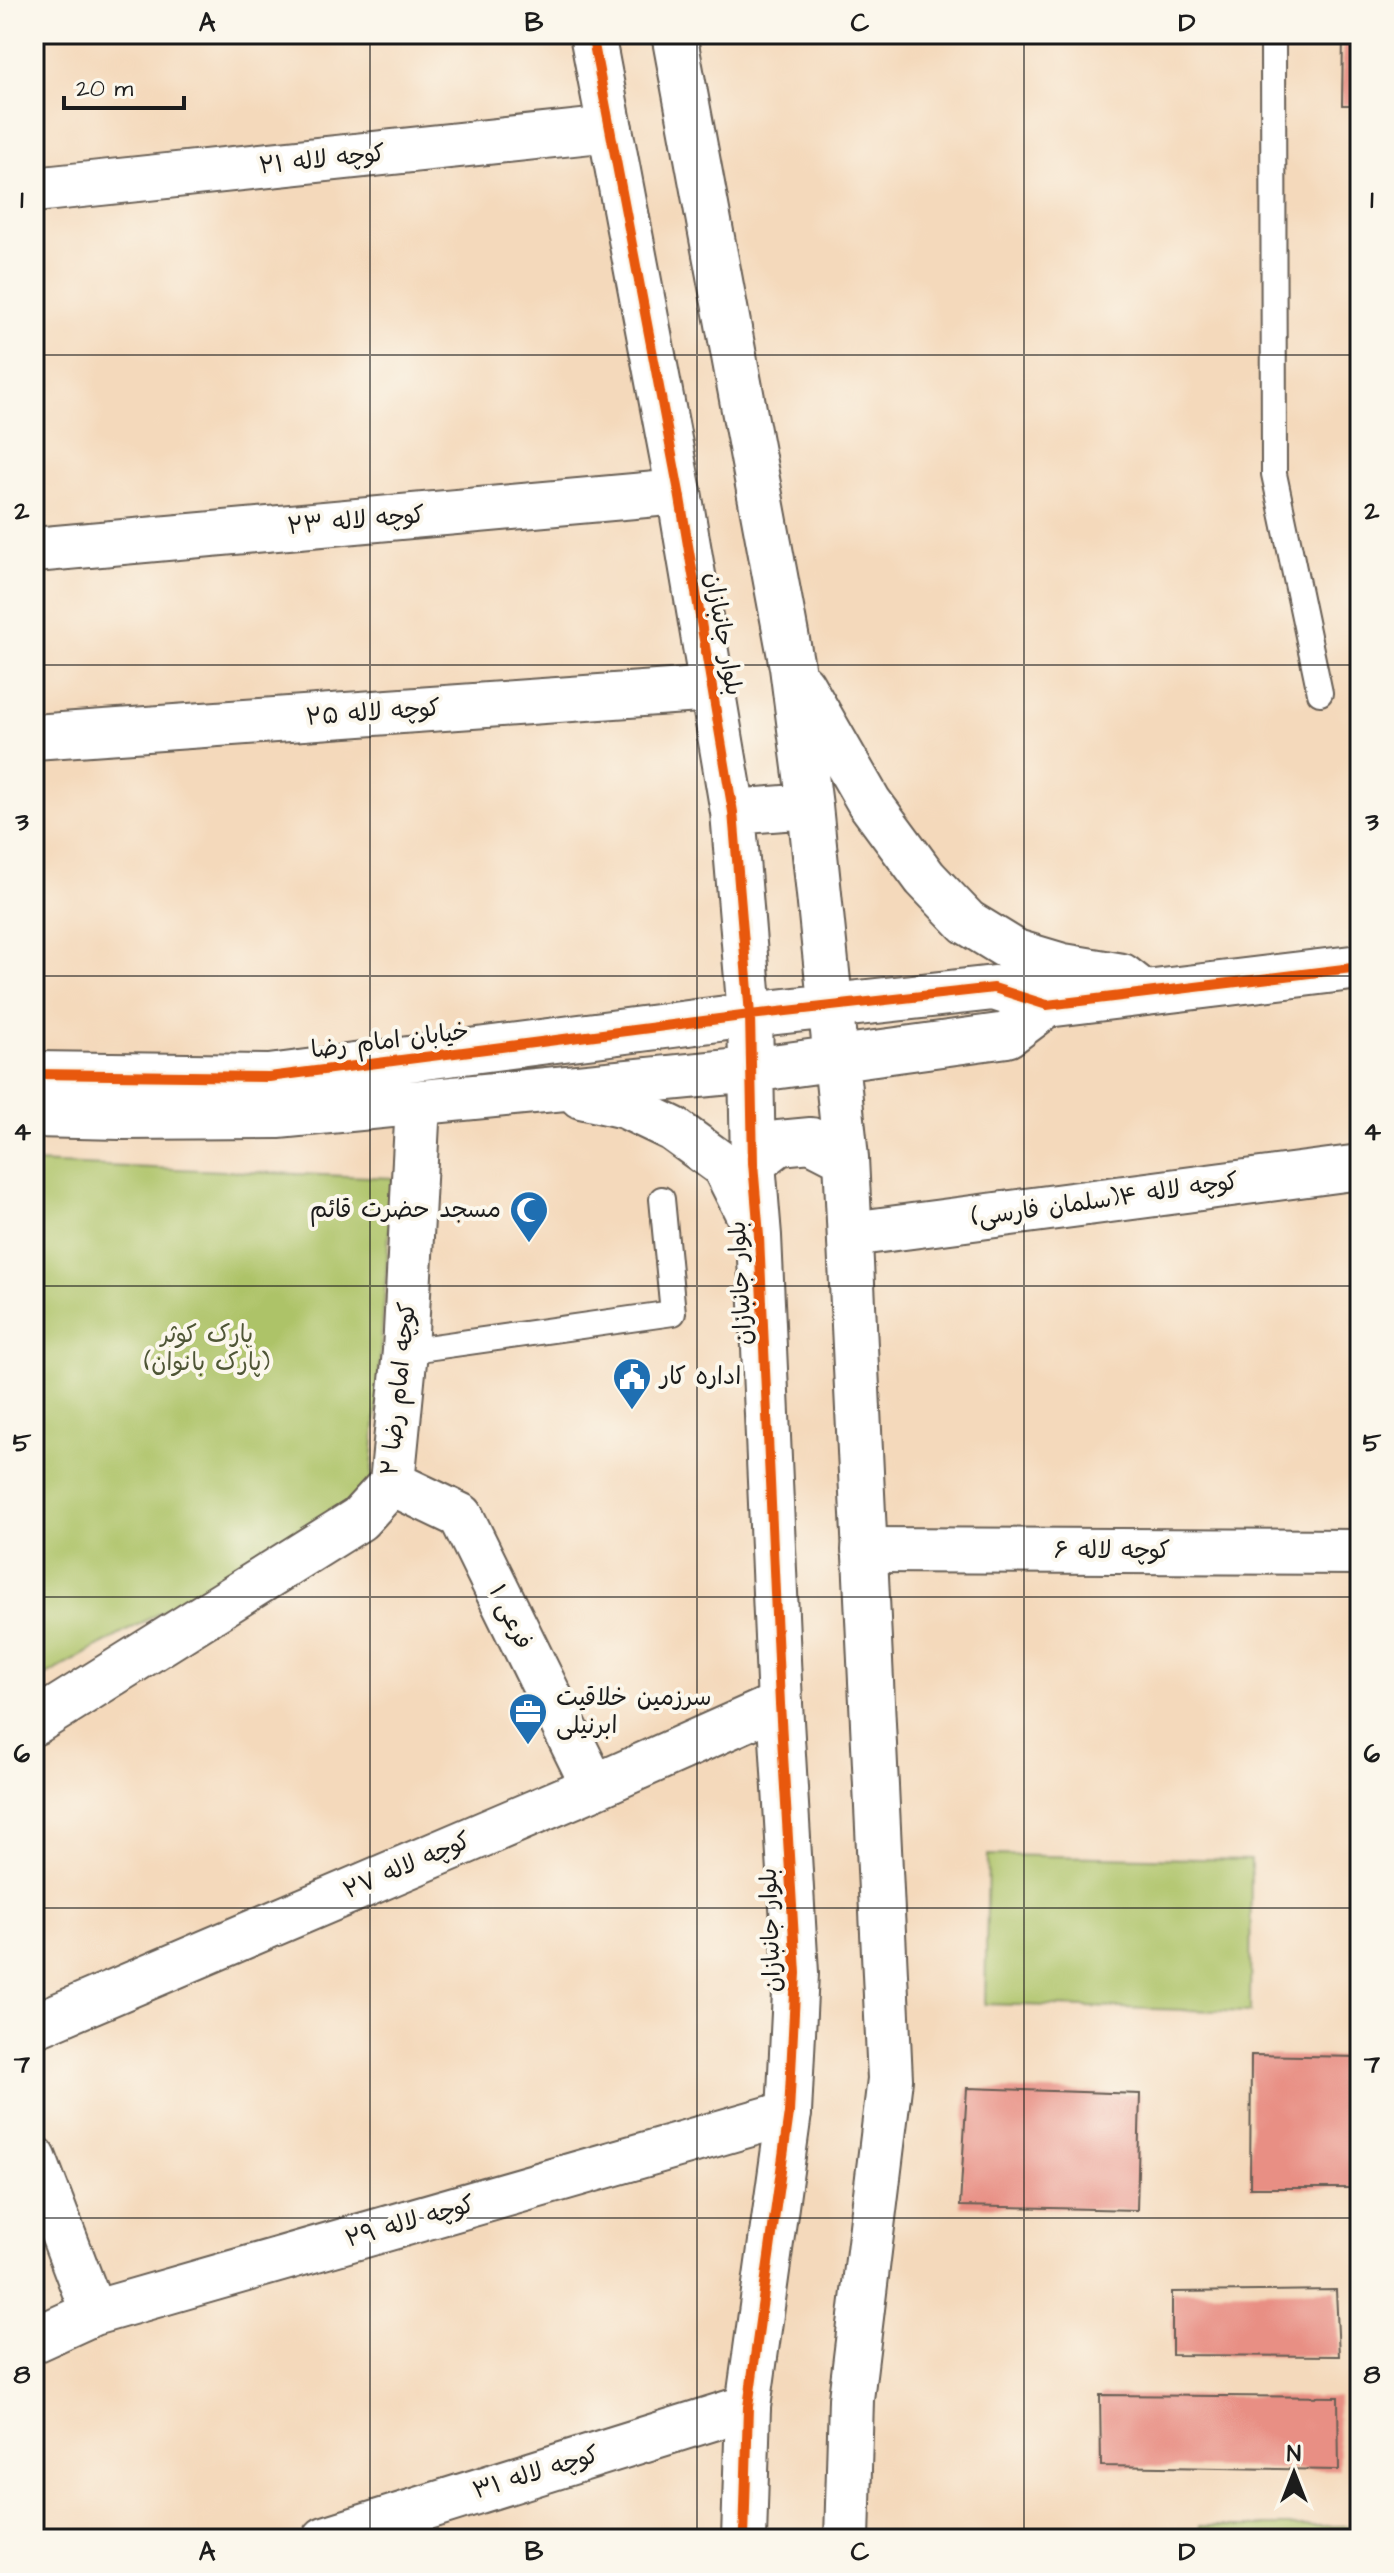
<svg xmlns="http://www.w3.org/2000/svg" width="1394" height="2573" viewBox="0 0 1394 2573" font-family="'Architects Daughter','Playpen Sans Arabic',sans-serif">
	<rect width="100%" height="100%" fill="#fbf7ec"/>
	<filter id="ink" filterUnits="userSpaceOnUse"><feTurbulence type="fractalNoise" baseFrequency=".0125" numOctaves="2"/><feDisplacementMap in="SourceGraphic" scale="16" xChannelSelector="R" yChannelSelector="G"/><feConvolveMatrix kernelMatrix="1 2 1 2 8 2 1 2 1" color-interpolation-filters="sRGB"/></filter>
	<filter id="wash" filterUnits="userSpaceOnUse"><feTurbulence type="fractalNoise" baseFrequency=".006" numOctaves="4" result="noise"/><feDisplacementMap in="SourceGraphic" scale="32" xChannelSelector="R" yChannelSelector="G"/><feGaussianBlur stdDeviation="1.8" result="paint"/><feColorMatrix in="noise" values="0 0 0 0 0 0 0 0 0 0 0 0 0 0 0 0 0 1.4 0 .05"/><feComposite in="paint" operator="in"/></filter>
	<g filter="url(#wash)">
		<rect width="100%" height="100%" fill="#f4d9bb"/>
		<path fill="#adc367" stroke="#647042" stroke-width="2" d="M34,1163L393,1178L370,1497L34,1682Z
			M988,1855L1251,1860L1250,2012L985,2004Z
			M1200,2526H1360V2539H1199Z"/>
		<g id="blocks">
			<path fill="#e88f84" d="M1343,34H1360V105H1342Z
				M1251,2055L1360,2057V2188H1250Z
				M967,2088L1140,2094L1137,2210L960,2206Z
				M1336,2290L1339,2356L1172,2355V2292Z
				M1100,2395L1338,2397L1339,2470L1101,2466Z"/>
		</g>
	</g>
	<g filter="url(#ink)">
		<use href="#blocks" fill-opacity="0" stroke="#685e54" stroke-width="2"/>
		<g fill="none" stroke-linecap="round" stroke-linejoin="round">
			<defs>
				<path id="service" d="M1273,34L1274,474L1320,693
					M405,1351L673,1313L662,1199"/>
				<path id="minor" d="M34,190L610,129
					M34,550L679,492
					M34,737L713,689
					M851,1234L1360,1167
					M392,1483L461,1516L594,1787
					M864,1550L1360,1552
					M34,1723L359,1519L392,1483L405,1351L418,1103
					M34,2026L594,1787L780,1704
					M34,2158L93,2313
					M34,2340L93,2313L789,2113
					M325,2539L748,2407"/>
				<path id="tertiary" d="M592,34L679,492L733,812L750,1015L753,1163L759,1236L780,1704L796,1973L789,2113L748,2407L744,2539
					M674,34L792,667L810,806L846,1158L890,2079L851,2399L847,2539
					M802,685L869,802L925,878L967,922L1016,952L1063,966L1122,976L1140,990
					M733,812L810,806
					M34,1074L269,1077L750,1015L994,988L1047,1005L1360,967
					M581,1096L625,1106L673,1129L724,1166L750,1218
					M34,1115L121,1117L278,1116L751,1070L1007,1035L1047,1005
					M753,1163L779,1143L811,1140L846,1158"/>
			</defs>
			<use href="#service" stroke="#685e54" stroke-width="28"/>
			<use href="#minor" stroke="#685e54" stroke-width="48"/>
			<use href="#tertiary" stroke="#685e54" stroke-width="48"/>
			<use href="#service" stroke="#fff" stroke-width="24"/>
			<use href="#minor" stroke="#fff" stroke-width="44"/>
			<use href="#tertiary" stroke="#fff" stroke-width="44"/>
			<defs>
				<path id="cycleway" d="M592,34L679,492L733,812L750,1015L753,1163L759,1236L780,1704L796,1973L789,2113L748,2407L744,2539
					M34,1074L269,1077L750,1015L994,988L1047,1005L1360,967"/>
			</defs>
			<use href="#cycleway" stroke="#fbf7ec" stroke-width="15"/>
			<use href="#cycleway" stroke="#e8590c" stroke-width="10"/>
		</g>
	</g>
	<path fill="none" stroke="#1c1c1c" stroke-width="2" stroke-opacity="0.55" d="M370,34V2539M697,34V2539M1024,34V2539M34,355H1360M34,665H1360M34,976H1360M34,1286H1360M34,1597H1360M34,1908H1360M34,2218H1360"/>
	<defs>
		<symbol id="mosque-pin" viewBox="-11 -11 22 30"><path d="M0 17L-7.5 6A9.5 9.5 0 1 1 7.5 6Z" fill="#1f6fb2" stroke="#fbf7ec"/><path d="M3.5-4.9A6 6 0 1 0 3.5 4.9A5 5 0 1 1 3.5-4.9Z" fill="#fff"/></symbol>
		<symbol id="civic-pin" viewBox="-11 -11 22 30"><path d="M0 17L-7.5 6A9.5 9.5 0 1 1 7.5 6Z" fill="#1f6fb2" stroke="#fbf7ec"/><path d="M-.6-6.5H3V-4.5H.6V-3L4-1V1h2V6H-6V1h2V-1L-.6-3ZM-1.2 2.5V6h2.4V2.5Z" fill="#fff"/></symbol>
		<symbol id="office-pin" viewBox="-11 -11 22 30"><path d="M0 17L-7.5 6A9.5 9.5 0 1 1 7.5 6Z" fill="#1f6fb2" stroke="#fbf7ec"/><path d="M-6-3h4V-5.5h4V-3h4V5H-6ZM-1-4.5V-3h2v-1.5ZM-6 0V1H6V0Z" fill="#fff"/></symbol>
	</defs>
	<g fill-rule="evenodd">
		<use href="#mosque-pin" x="507" y="1188" width="44" height="60"/>
		<use href="#civic-pin" x="610" y="1355" width="44" height="60"/>
		<use href="#office-pin" x="506" y="1690" width="44" height="60"/>
	</g>
	<g text-anchor="middle" dominant-baseline="central" stroke-width="8" stroke-linejoin="round" paint-order="stroke">
		<g font-size="24" fill="#1c1c1c" stroke="#fbf7ec">
			<text transform="translate(322 160) rotate(-6)">کوچه لاله ۲۱</text>
			<text transform="translate(356 521) rotate(-5)">کوچه لاله ۲۳</text>
			<text transform="translate(723 634) rotate(80)">بلوار جانبازان</text>
			<text transform="translate(373 713) rotate(-4)">کوچه لاله ۲۵</text>
			<text transform="translate(390 1041) rotate(-7)">خیابان امام رضا</text>
			<text transform="translate(1105 1200) rotate(-8)">کوچه لاله ۴(سلمان فارسی)</text>
			<text transform="translate(741 1283) rotate(-93)">بلوار جانبازان</text>
			<text transform="translate(399 1389) rotate(-84)">کوچه امام رضا ۲</text>
			<text x="1112" y="1551">کوچه لاله ۶</text>
			<text transform="translate(510 1617) rotate(64)">فرعی ۱</text>
			<text transform="translate(407 1866) rotate(-23)">کوچه لاله ۲۷</text>
			<text transform="translate(771 1930) rotate(-92)">بلوار جانبازان</text>
			<text transform="translate(410 2222) rotate(-16)">کوچه لاله ۲۹</text>
			<text transform="translate(536 2473) rotate(-17)">کوچه لاله ۳۱</text>
		</g>
		<g font-size="24" fill="#1c1c1c" stroke="#fbf7ec" text-anchor="start">
			<text x="501" y="1210" text-anchor="end">مسجد حضرت قائم</text>
			<text x="660" y="1377">اداره کار</text>
			<text x="556" y="1698">سرزمین خلاقیت<tspan x="556" dy="28">ابرنیلی</tspan></text>
		</g>
		<g font-size="24" fill="#4f5636" stroke="#fbf7ec">
			<text x="207" y="1335">پارک کوثر<tspan x="207" dy="28">(پارک بانوان)</tspan></text>
		</g>
	</g>
	<rect width="1394" height="2573" fill="none" stroke="#fbf7ec" stroke-width="88"/>
	<g transform="translate(1294 2473)" stroke="#fbf7ec" stroke-width="6" paint-order="stroke">
	<path d="M0-6L14 30L0 20L-14 30Z" fill="#1c1c1c"/>
	<text y="-12" font-size="22" font-weight="bold" text-anchor="middle" fill="#1c1c1c">N</text>
	</g>
	<path d="M64 96v12h120v-12" fill="none" stroke="#1c1c1c" stroke-width="4"/>
	<text x="76" y="96" font-size="24" fill="#1c1c1c" stroke="#fbf7ec" stroke-width="6" paint-order="stroke">20 m</text>
	<rect x="44" y="44" width="1306" height="2485" fill="none" stroke="#1c1c1c" stroke-width="3"/>
	<g font-size="26" text-anchor="middle" font-weight="bold" fill="#1c1c1c">
		<text x="207" y="31">A</text>
		<text x="534" y="31">B</text>
		<text x="860" y="31">C</text>
		<text x="1187" y="31">D</text>
		<text x="22" y="208">1</text>
		<text x="1372" y="208">1</text>
		<text x="22" y="519">2</text>
		<text x="1372" y="519">2</text>
		<text x="22" y="830">3</text>
		<text x="1372" y="830">3</text>
		<text x="22" y="1140">4</text>
		<text x="1372" y="1140">4</text>
		<text x="22" y="1451">5</text>
		<text x="1372" y="1451">5</text>
		<text x="22" y="1762">6</text>
		<text x="1372" y="1762">6</text>
		<text x="22" y="2072">7</text>
		<text x="1372" y="2072">7</text>
		<text x="22" y="2383">8</text>
		<text x="1372" y="2383">8</text>
		<text x="207" y="2560">A</text>
		<text x="534" y="2560">B</text>
		<text x="860" y="2560">C</text>
		<text x="1187" y="2560">D</text>
	</g>
</svg>
